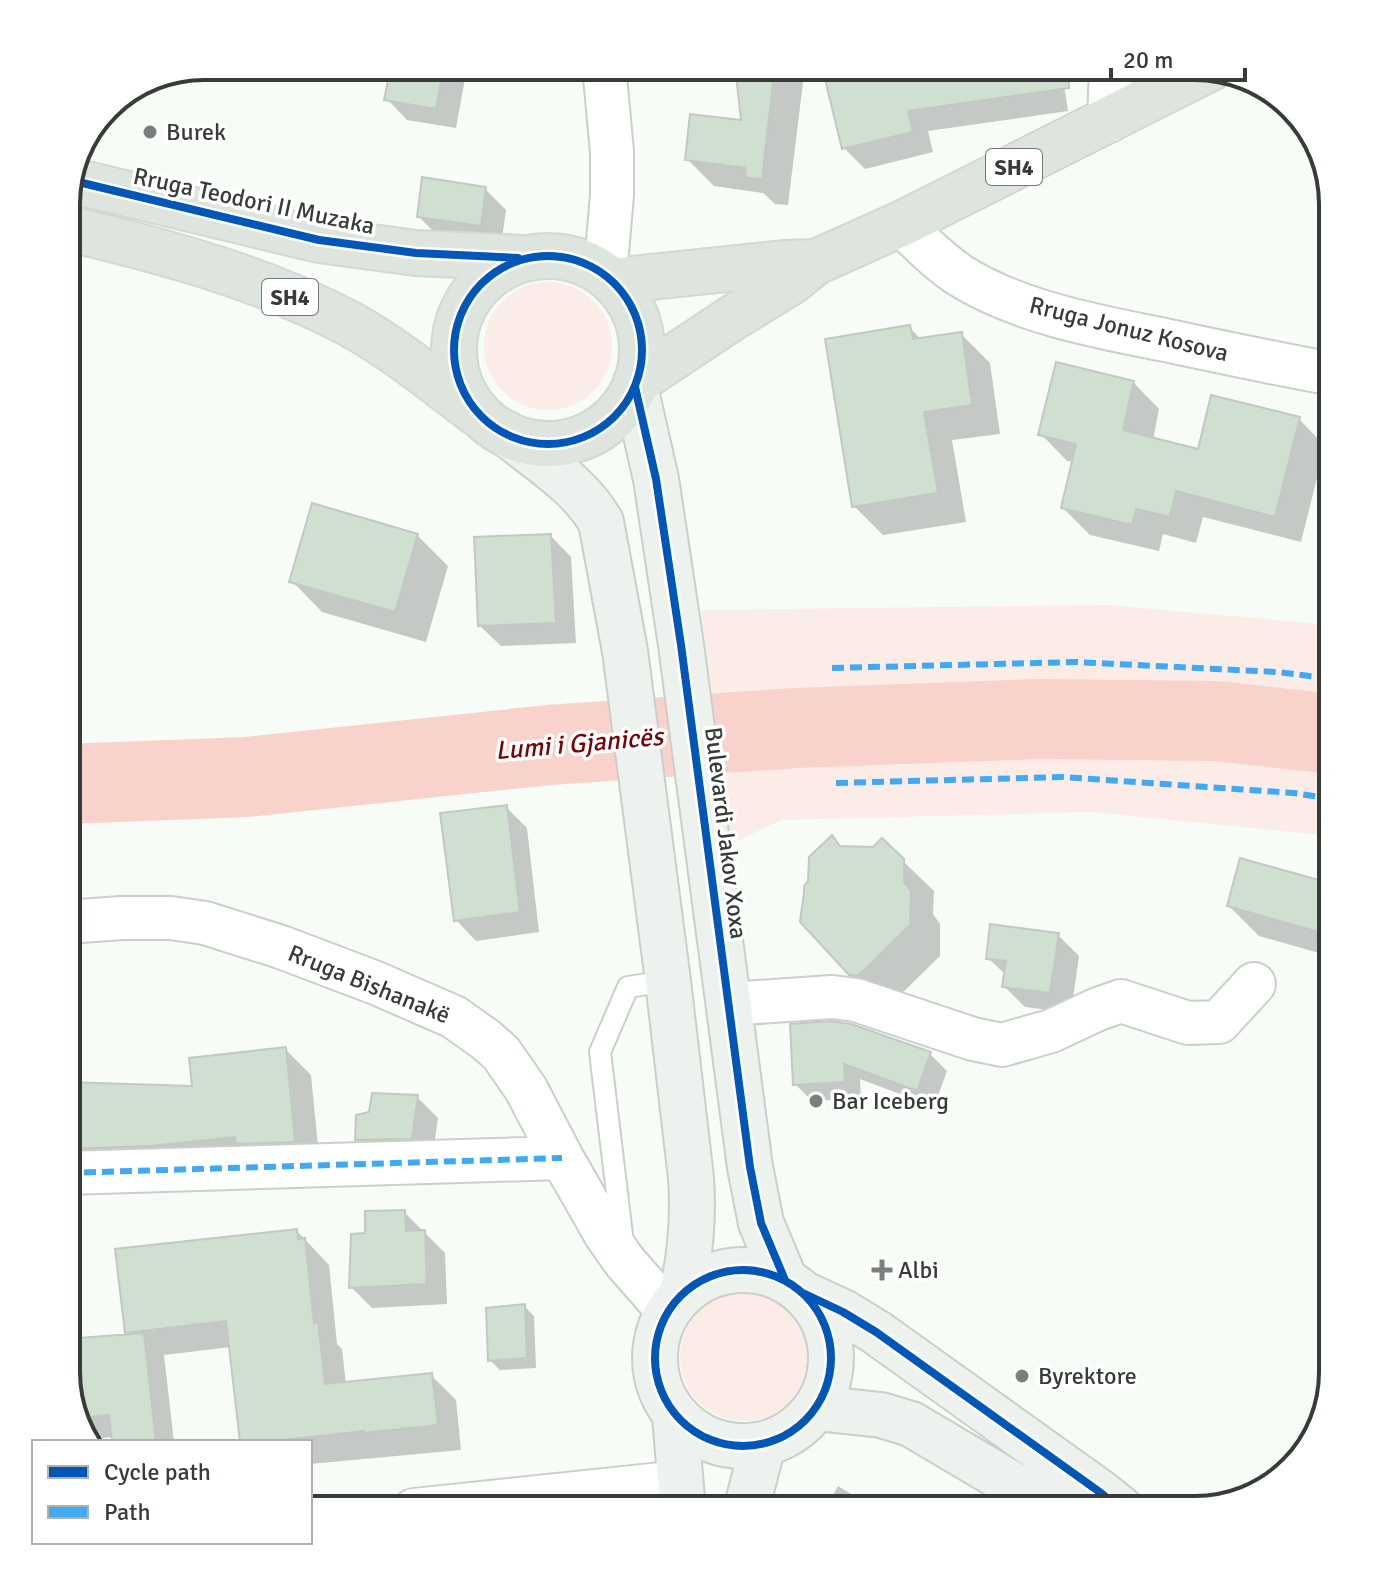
<svg xmlns="http://www.w3.org/2000/svg" width="1399" height="1576" viewBox="0 0 1399 1576" font-family="Signika,sans-serif">
	<rect width="100%" height="100%" fill="#f7fcf7"/>
	<path fill="#fbece8" d="M484 346a64 64 0 1 1 128 0a64 64 0 1 1-128 0Z
		M1107,605L1333,625V836L1091,812L781,820L729,845L701,610Z
		M680 1357a64 64 0 1 1 128 0a64 64 0 1 1-128 0Z"/>
	<path fill="#0003" d="M393,66H452L465,79L456,128L407,120L387,99Z
		M737,66H805L788,205L775,204L763,193L714,186L687,159L743,123Z
		M866,66H1061L1068,111L928,131L933,152L865,169L844,148Z
		M485,189L506,210L501,246L439,237L419,217Z
		M910,328L922,340L961,334L990,363L1000,434L952,440L966,522L883,535L854,506Z
		M1133,382L1159,409L1153,440L1200,451L1299,419L1325,446L1301,542L1203,517L1196,543L1163,534L1159,551L1090,535L1063,508L1074,462L1067,461L1041,434Z
		M417,535L448,566L426,642L322,612L292,581Z
		M551,536L571,557L576,643L501,646L480,626Z
		M506,807L527,828L539,932L476,941L456,920Z
		M882,841L934,891L933,914L940,924V956L889,1006L882,1005L850,974L842,848L874,849Z
		M1333,886V957L1259,936L1229,906Z
		M1058,935L1079,956L1071,1013L1025,1007L1004,986L1006,975L988,958Z
		M792,1026L930,1054L947,1071L934,1107L860,1079L861,1099L812,1101L795,1084Z
		M285,1049L311,1075L320,1167L66,1176V1084L195,1088Z
		M417,1097L438,1118L432,1159L377,1160L357,1139Z
		M404,1212L445,1253L447,1304L372,1308L351,1287L368,1235Z
		M297,1231L329,1265L337,1344L342,1349L346,1384L431,1375L456,1400L461,1450L310,1464V1442H242L231,1347L164,1355L174,1442H114V1437L88,1439L66,1373L131,1336L127,1332Z
		M524,1306L534,1316L536,1368L500,1370L490,1360Z
		M838,1486L878,1510H825Z"/>
	<g fill="none" stroke-linecap="round" stroke-linejoin="round">
		<path stroke="#f9d2cc" stroke-width="80" d="M66,784L246,777L549,745L795,728L1039,719L1217,721L1333,734"/>
	</g>
	<path fill="#cfdfd0" stroke="#c4c8c4" stroke-width="2" d="M391,66H444L436,109L384,100Z
		M735,66H775L762,179L746,178L745,168L685,160L690,114L741,120Z
		M858,66H1068L1069,88L908,111L913,132L842,149L824,75Z
		M422,177L486,187L481,226L417,217Z
		M910,325L913,339L962,332L972,405L924,412L938,493L852,507L825,339Z
		M1056,362L1134,381L1123,430L1198,449L1211,395L1300,417L1275,517L1176,491L1170,517L1136,509L1132,525L1061,508L1076,444L1038,435Z
		M312,503L418,534L395,612L289,582Z
		M551,534L556,623L478,626L474,537Z
		M507,805L520,912L454,921L440,813Z
		M832,835L840,846L873,847L882,838L904,859V882L911,891L910,925L858,976L849,975L800,922L804,893V886L808,881L809,857Z
		M1240,858L1333,884V936L1227,906Z
		M990,924L1059,933L1050,993L1002,987L1006,961L986,959Z
		M831,1021L851,1024L931,1052L917,1091L844,1064L845,1082L793,1085L790,1024Z
		M286,1047L295,1142L236,1144L235,1137L150,1146L66,1149V1082L192,1086L189,1058Z
		M372,1093L418,1095L412,1139L355,1140L356,1115L369,1112Z
		M405,1210L406,1231L425,1230L427,1284L349,1288L351,1234L365,1233V1211Z
		M297,1229L298,1239L305,1238L314,1323L318,1322L325,1384L432,1373L438,1425L364,1433V1431L264,1442H240L226,1321L125,1333L115,1249Z
		M525,1304L527,1358L488,1361L486,1308Z
		M144,1333L156,1442H112L109,1415L81,1418L66,1373V1339Z"/>
	<g fill="none" stroke-linecap="round" stroke-linejoin="round">
		<defs>
			<path id="lane" d="M623,1243L600,1052L628,987L668,981"/>
			<path id="street" d="M604,66L612,152V195L605,275
				M1109,121L1111,66
				M901,224C920,242 938,261 961,276C1018,312 1099,327 1165,340C1221,352 1277,364 1333,374
				M66,922L122,918H171L205,923L281,947L376,983L454,1017L485,1039L501,1053L526,1089L562,1158L606,1235L625,1262L668,1311
				M728,1004L832,997L856,1000L973,1039L1002,1045L1051,1031L1098,1009L1121,1001L1188,1023L1219,1022L1254,984
				M66,1173L562,1158
				M414,1510L680,1482"/>
			<path id="secondary" d="M635,387L656,479L681,645L750,1167L761,1223L785,1280
				M507,434C540,461 580,485 601,522L625,651L668,981L691,1178C694,1217 690,1256 682,1294
				M655 1358a88 88 0 1 1 176 0a88 88 0 1 1-176 0Z
				M804,1294L843,1312L876,1332L1101,1493L1122,1510
				M816,1408L881,1415L911,1424L1056,1510
				M675,1417L683,1510
				M746,1510L763,1445"/>
			<path id="primary" d="M70,180L319,240L416,253L523,258
				M66,228C163,251 261,277 350,324C395,349 435,382 475,412
				M454 350a94 94 0 1 1 188 0a94 94 0 1 1-188 0Z
				M613,281L784,263L816,262
				M636,382L734,317L791,282L816,262L901,224L1211,68"/>
		</defs>
		<use href="#lane" stroke="#cbcfcb" stroke-width="24"/>
		<use href="#street" stroke="#cbcfcb" stroke-width="46"/>
		<use href="#secondary" stroke="#cbcfcb" stroke-width="48"/>
		<use href="#primary" stroke="#d4d7d4" stroke-width="48"/>
		<use href="#lane" stroke="#fefffe" stroke-width="20"/>
		<use href="#street" stroke="#fefffe" stroke-width="42"/>
		<use href="#secondary" stroke="#eef2ee" stroke-width="44"/>
		<use href="#primary" stroke="#dde5de" stroke-width="44"/>
		<path stroke="#3fa9f5" stroke-width="6" stroke-dasharray="12 6" stroke-linecap="butt" d="M832,668L1076,662L1277,672L1333,679
			M836,783L1063,777L1294,793L1333,799
			M66,1173L562,1158"/>
		<defs>
			<path id="cycleway" d="M70,180L319,240L416,253L518,258
				M454 350a94 94 0 1 1 188 0a94 94 0 1 1-188 0Z
				M635,387L656,479L681,645L750,1167L761,1223L785,1280
				M655 1358a88 88 0 1 1 176 0a88 88 0 1 1-176 0Z
				M805,1294L843,1312L876,1332L1101,1493L1122,1510"/>
		</defs>
		<use href="#cycleway" stroke="#fff" stroke-width="13"/>
		<use href="#cycleway" stroke="#0057b8" stroke-width="8"/>
	</g>
	<g fill="#7b7f7b" stroke="#fff" stroke-width="3">
		<circle cx="150" cy="132" r="8"/>
		<circle cx="816" cy="1101" r="8"/>
		<path d="M878 1258h8v8h8v8h-8v8h-8v-8h-8v-8h8z"/>
		<circle cx="1022" cy="1376" r="8"/>
	</g>
	<g text-anchor="middle" dominant-baseline="central" stroke-width="7" stroke-linejoin="round" paint-order="stroke">
		<g fill="#fff" stroke="#747674" stroke-width="2">
			<rect x="986" y="149" width="56" height="36" rx="6"/>
			<rect x="262" y="279" width="56" height="36" rx="6"/>
		</g>
		<g font-size="22" font-weight="bold" fill="#383c38">
			<text x="1014" y="167">SH4</text>
			<text x="290" y="297">SH4</text>
		</g>
		<g font-size="24" fill="#383c38" stroke="#fff" text-anchor="start">
			<text x="166" y="132">Burek</text>
			<text x="832" y="1101">Bar Iceberg</text>
			<text x="898" y="1270">Albi</text>
			<text x="1038" y="1376">Byrektore</text>
		</g>
		<g font-size="24" fill="#383c38" stroke="#fff">
			<text transform="translate(254 201) rotate(12)">Rruga Teodori II Muzaka</text>
			<text transform="translate(1129 329) rotate(14)">Rruga Jonuz Kosova</text>
			<text transform="translate(726 833) rotate(83)">Bulevardi Jakov Xoxa</text>
			<text transform="translate(369 984) rotate(22)">Rruga Bishanakë</text>
		</g>
		<g font-size="26" font-style="italic" fill="#76050b" stroke="#fff">
			<text transform="translate(579 744) rotate(-5)">Lumi i Gjanicës</text>
		</g>
	</g>
	<path d="M0 0H1399V1576H0ZM204 80H1195A124 124 0 0 1 1319 204V1372A124 124 0 0 1 1195 1496H204A124 124 0 0 1 80 1372V204A124 124 0 0 1 204 80Z" fill="#fff" fill-rule="evenodd"/>
	<path fill="none" stroke="#383c38" stroke-width="4" d="M204 80H1195A124 124 0 0 1 1319 204V1372A124 124 0 0 1 1195 1496H204A124 124 0 0 1 80 1372V204A124 124 0 0 1 204 80Z"/>
	<rect x="32" y="1440" width="280" height="104" fill="#ffffff" stroke="#afb1af" stroke-width="2"/>
	<rect x="48" y="1466" width="40" height="12" fill="#0057b8" stroke="#afb1af" stroke-width="2"/>
	<text x="104" y="1480" font-size="24" fill="#383c38">Cycle path</text>
	<rect x="48" y="1506" width="40" height="12" fill="#3fa9f5" stroke="#afb1af" stroke-width="2"/>
	<text x="104" y="1520" font-size="24" fill="#383c38">Path</text>
	<path d="M1111 68v12h134v-12" fill="none" stroke="#383c38" stroke-width="4"/>
	<text x="1123" y="68" font-size="24" fill="#383c38" stroke="#ffffff" stroke-width="6" paint-order="stroke">20 m</text>
</svg>
